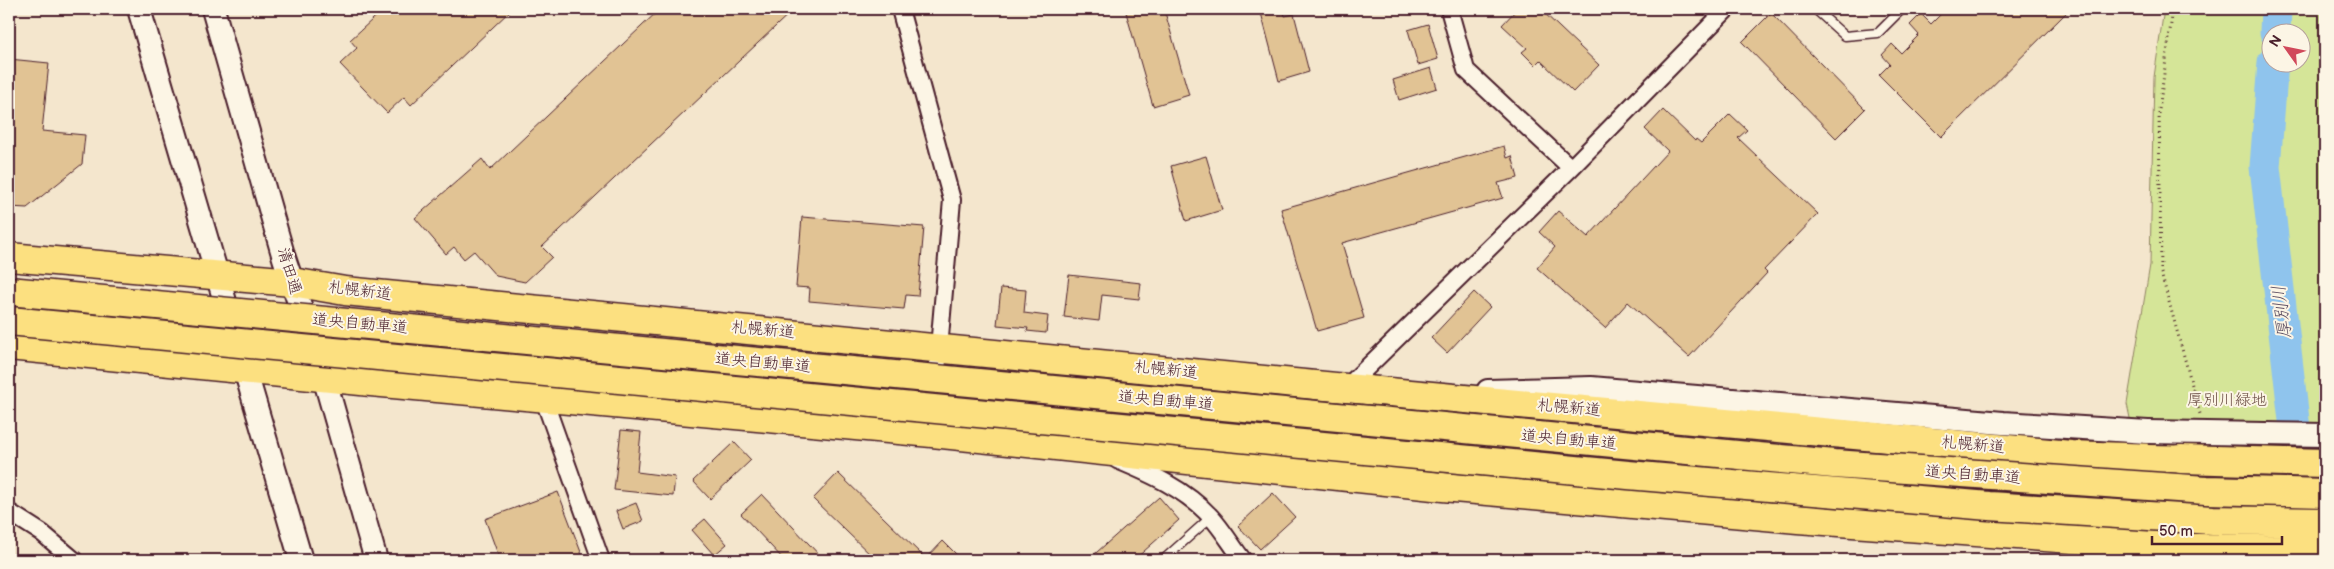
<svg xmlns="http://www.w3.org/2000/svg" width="2334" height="569" viewBox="0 0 2334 569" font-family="'Balsamiq Sans','Klee One',sans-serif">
	<rect width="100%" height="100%" fill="#f4e6cd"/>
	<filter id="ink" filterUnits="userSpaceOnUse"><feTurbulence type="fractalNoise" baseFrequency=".02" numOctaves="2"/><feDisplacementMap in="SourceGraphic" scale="10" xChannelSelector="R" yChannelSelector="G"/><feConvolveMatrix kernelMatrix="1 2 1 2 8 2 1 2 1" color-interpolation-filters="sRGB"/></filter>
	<g filter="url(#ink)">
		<path fill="#d5e598" stroke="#908262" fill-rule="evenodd" d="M2164,9H2325V560H2160L2127,404L2150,265L2154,77ZM2272,32H2302V62H2272Z"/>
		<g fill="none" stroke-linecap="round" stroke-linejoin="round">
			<path stroke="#8fc4ed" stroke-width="31" d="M2275,32L2276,9
				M2273,62L2265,167L2310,560"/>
		</g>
		<path fill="#e1c394" stroke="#4a1f2b" d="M384,9H512L411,105L404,97L387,113L340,64L357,48L350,40Z
			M660,9H794L542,247L552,257L525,282L496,276L474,251L464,259L454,247L446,254L415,218L482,159L490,170Z
			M1125,9H1164L1189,95L1153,106Z
			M1260,9H1283L1285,16L1294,14L1309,72L1279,81Z
			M1517,9H1540L1599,65L1573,92L1540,60L1535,65L1522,52L1527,48L1502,25Z
			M1946,9H2070L1941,137L1879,75L1890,64L1882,55L1892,44L1901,53L1919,35L1910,25L1921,14L1931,24Z
			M1771,13L1865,109L1836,138L1742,42Z
			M1428,24L1438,59L1418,65L1408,30Z
			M9,59L49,63L42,131L85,135L82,164L27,208L9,207Z
			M1431,68L1437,88L1399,100L1393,80Z
			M1663,110L1695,141L1696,139L1701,143L1730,114L1747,130L1738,138L1818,214L1764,270L1767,273L1689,357L1628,302L1605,328L1537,268L1555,247L1539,232L1558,211L1588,237L1668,151L1645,129Z
			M1504,146L1507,158L1512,156L1518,178L1498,183L1503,198L1342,243L1364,318L1317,331L1281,209Z
			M1206,156L1222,210L1186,221L1171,166Z
			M802,217L924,227L918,296L906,295L904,309L809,301L810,288L796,287Z
			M1069,275L1141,283L1139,299L1102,295L1099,321L1064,317Z
			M1001,288L1026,290L1024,313L1048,316L1046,333L1027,331L1028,328L997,325Z
			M1474,292L1490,307L1447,353L1431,338Z
			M621,430L641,432L637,472L675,477L673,496L614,490Z
			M734,442L751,460L710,499L693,481Z
			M838,473L926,559L943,541L962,560H876L813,499Z
			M558,492L584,560H500L485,519Z
			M1273,493L1295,517L1260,549L1238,526Z
			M762,494L824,560H784L741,514Z
			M1159,497L1179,520L1134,560H1088Z
			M636,503L643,521L623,529L616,511Z
			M705,519L727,544L714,555L692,530Z"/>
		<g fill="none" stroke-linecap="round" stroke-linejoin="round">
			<defs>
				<path id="lane" d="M1815,9L1845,36L1878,33L1902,9
					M1163,560L1211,517"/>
				<path id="street" d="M900,9L952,200L933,416
					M1449,9L1466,70L1571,168
					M1346,388L1571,168L1727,9
					M543,397L601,560
					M1117,460C1151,474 1185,489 1211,517C1223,530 1232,546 1243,560
					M9,512L42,533L74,560"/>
				<path id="secondary" d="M139,9L301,560
					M213,9L284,258L324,377L376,560
					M1488,391L1591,388L2003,423L2148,432"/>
				<path id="highway" d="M9,257L292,282L345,291L1346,388L2071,455L2181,459
					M9,346L371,382L932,433L1443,487L1798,519L2196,548"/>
			</defs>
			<use href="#lane" stroke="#4a1f2b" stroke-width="11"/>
			<use href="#street" stroke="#4a1f2b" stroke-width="20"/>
			<use href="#secondary" stroke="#4a1f2b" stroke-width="26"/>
			<use href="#highway" stroke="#4a1f2b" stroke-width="31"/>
			<path stroke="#4a1f2b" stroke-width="3" stroke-dasharray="1 4" stroke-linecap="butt" d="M2173,9L2159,110L2161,273L2200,414"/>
			<use href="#lane" stroke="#fcf5e5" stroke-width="8"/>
			<use href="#street" stroke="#fcf5e5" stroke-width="16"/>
			<use href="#secondary" stroke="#fcf5e5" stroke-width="22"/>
			<use href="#highway" stroke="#fce080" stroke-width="28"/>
			<defs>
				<path id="secondary-bridge" d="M2148,432L2325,435"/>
				<path id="highway-bridge" d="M9,291L1834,464L2206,490L2325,493
					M9,321L1628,475L1989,506L2212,520L2325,522
					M2181,459L2325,463
					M2196,548L2325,550"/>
			</defs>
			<use href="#secondary-bridge" stroke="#4a1f2b" stroke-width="26" stroke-linecap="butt"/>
			<use href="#highway-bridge" stroke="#4a1f2b" stroke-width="31" stroke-linecap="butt"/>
			<use href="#secondary-bridge" stroke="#fcf5e5" stroke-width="22"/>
			<use href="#highway-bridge" stroke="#fce080" stroke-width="28"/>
		</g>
	</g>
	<g text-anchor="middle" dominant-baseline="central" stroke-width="4" stroke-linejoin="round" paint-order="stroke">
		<g font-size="16" fill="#4a1f2b" stroke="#fcf5e5">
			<text transform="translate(289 271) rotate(73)">清田通</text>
			<text transform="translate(360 291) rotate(7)">札幌新道</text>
			<text transform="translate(360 324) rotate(5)">道央自動車道</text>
			<text transform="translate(763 330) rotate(5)">札幌新道</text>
			<text transform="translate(763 363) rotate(5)">道央自動車道</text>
			<text transform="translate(1166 370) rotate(6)">札幌新道</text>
			<text transform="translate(1166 401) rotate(5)">道央自動車道</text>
			<text transform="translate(1569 408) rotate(5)">札幌新道</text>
			<text transform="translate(1569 440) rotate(5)">道央自動車道</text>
			<text transform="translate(1973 445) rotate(5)">札幌新道</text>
			<text transform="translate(1973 475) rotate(4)">道央自動車道</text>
		</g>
		<g font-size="16" fill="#6d5046" stroke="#fcf5e5">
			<text x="2227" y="400">厚別川緑地</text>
		</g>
		<g font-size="18" font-style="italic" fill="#5f5165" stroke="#fcf5e5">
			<text transform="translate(2282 312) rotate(-97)">厚別川</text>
		</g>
	</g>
	<rect width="2334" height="569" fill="none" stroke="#fcf5e5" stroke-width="30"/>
	<rect x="15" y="15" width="2304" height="539" fill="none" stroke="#4a1f2b" stroke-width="2" filter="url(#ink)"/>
	<g transform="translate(2286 48) rotate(303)"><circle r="24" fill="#fcf5e5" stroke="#b59f9b"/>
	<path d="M0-4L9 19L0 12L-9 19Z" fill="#d1495b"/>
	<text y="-8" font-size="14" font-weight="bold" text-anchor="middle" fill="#4a1f2b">N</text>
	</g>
	<path d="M2152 536v8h130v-8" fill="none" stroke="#4a1f2b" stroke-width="2.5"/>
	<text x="2159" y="536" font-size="15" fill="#4a1f2b" stroke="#fcf5e5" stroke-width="4" paint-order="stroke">50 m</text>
</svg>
